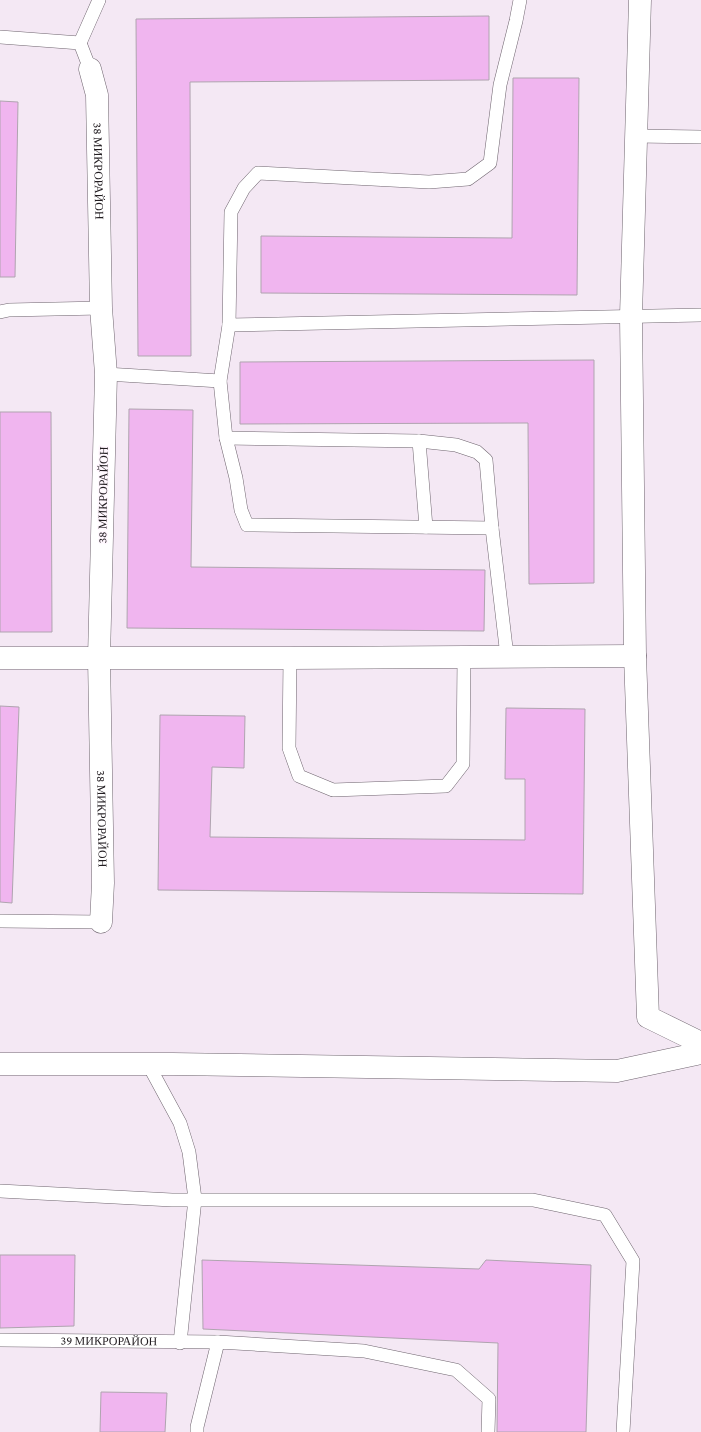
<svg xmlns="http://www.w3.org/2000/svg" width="701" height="1432" viewBox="0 0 701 1432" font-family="'Crimson Pro',serif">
	<rect width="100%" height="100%" fill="#f4e8f4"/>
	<path fill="#f0b5ef" stroke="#afa4af" d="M489,16V80L190,82L191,356H138L136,19Z
		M513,78H579L577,295L261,293V236L512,238Z
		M0,101L18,102L15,277H0Z
		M594,360V583L529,584L528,423L240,424V362Z
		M129,409L193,410L191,567L485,570L484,631L127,628Z
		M0,412H51L52,632H0Z
		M0,706L19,707L12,903L0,902Z
		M506,708L585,709L583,894L158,890L160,715L245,716L244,768L212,767L210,837L525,840V779H505Z
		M0,1255H75L74,1326L0,1328Z
		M202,1260L479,1269L486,1260L591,1265L586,1432H497L498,1343L203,1329Z
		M101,1392L167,1393L165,1432H100Z"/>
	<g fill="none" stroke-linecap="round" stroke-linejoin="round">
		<defs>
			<g id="service">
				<path d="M0,37L80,43L90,69"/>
				<path d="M80,43L99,0"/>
				<path d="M636,136L701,137"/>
				<path d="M0,312L9,310L101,308"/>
				<path d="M229,325L701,315"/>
				<path d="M106,374L220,381"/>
				<path d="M226,438L419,441L456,445L477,452L486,460L492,528L507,656"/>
				<path d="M419,441L426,527"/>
				<path d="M492,528L247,525L241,510L236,478L226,438L220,381L229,325L231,212L244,188L258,173L429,182L468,179L490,163L500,85L516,21L520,0"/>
				<path d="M290,658L289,748L299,776L333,790L446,786L463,764L464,657"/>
				<path d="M0,921L101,922"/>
				<path d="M148,1064L180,1123L189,1152L195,1199L180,1343"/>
				<path d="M0,1191L172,1200H533L605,1215L633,1261L623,1432"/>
				<path id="s1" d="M0,1340L218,1342"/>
				<path d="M197,1432V1427L218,1342L364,1351L456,1370L489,1399L488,1432"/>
			</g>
			<g id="minor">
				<path d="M640,0L631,316L635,656L648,1017L701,1043"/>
				<path id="s2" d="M90,69L97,95L101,308L106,374L99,658L103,883L101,922"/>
				<path d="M0,658H290L635,656"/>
				<path d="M0,1064H173L617,1071L701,1053"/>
			</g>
		</defs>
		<use href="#service" stroke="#6f656f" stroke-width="14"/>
		<use href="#minor" stroke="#6f656f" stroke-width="23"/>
		<use href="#service" stroke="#fff" stroke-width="13"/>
		<use href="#minor" stroke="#fff" stroke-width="22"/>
	</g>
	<g text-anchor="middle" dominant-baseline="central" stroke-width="3" stroke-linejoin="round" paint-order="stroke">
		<g font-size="12" fill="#221d21" stroke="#fff7fe">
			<text stroke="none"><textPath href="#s2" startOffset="103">38 МИКРОРАЙОН</textPath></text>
			<text transform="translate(103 495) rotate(-89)">38 МИКРОРАЙОН</text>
			<text stroke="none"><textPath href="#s2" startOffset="751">38 МИКРОРАЙОН</textPath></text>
			<text stroke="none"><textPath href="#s1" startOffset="109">39 МИКРОРАЙОН</textPath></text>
		</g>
	</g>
</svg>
